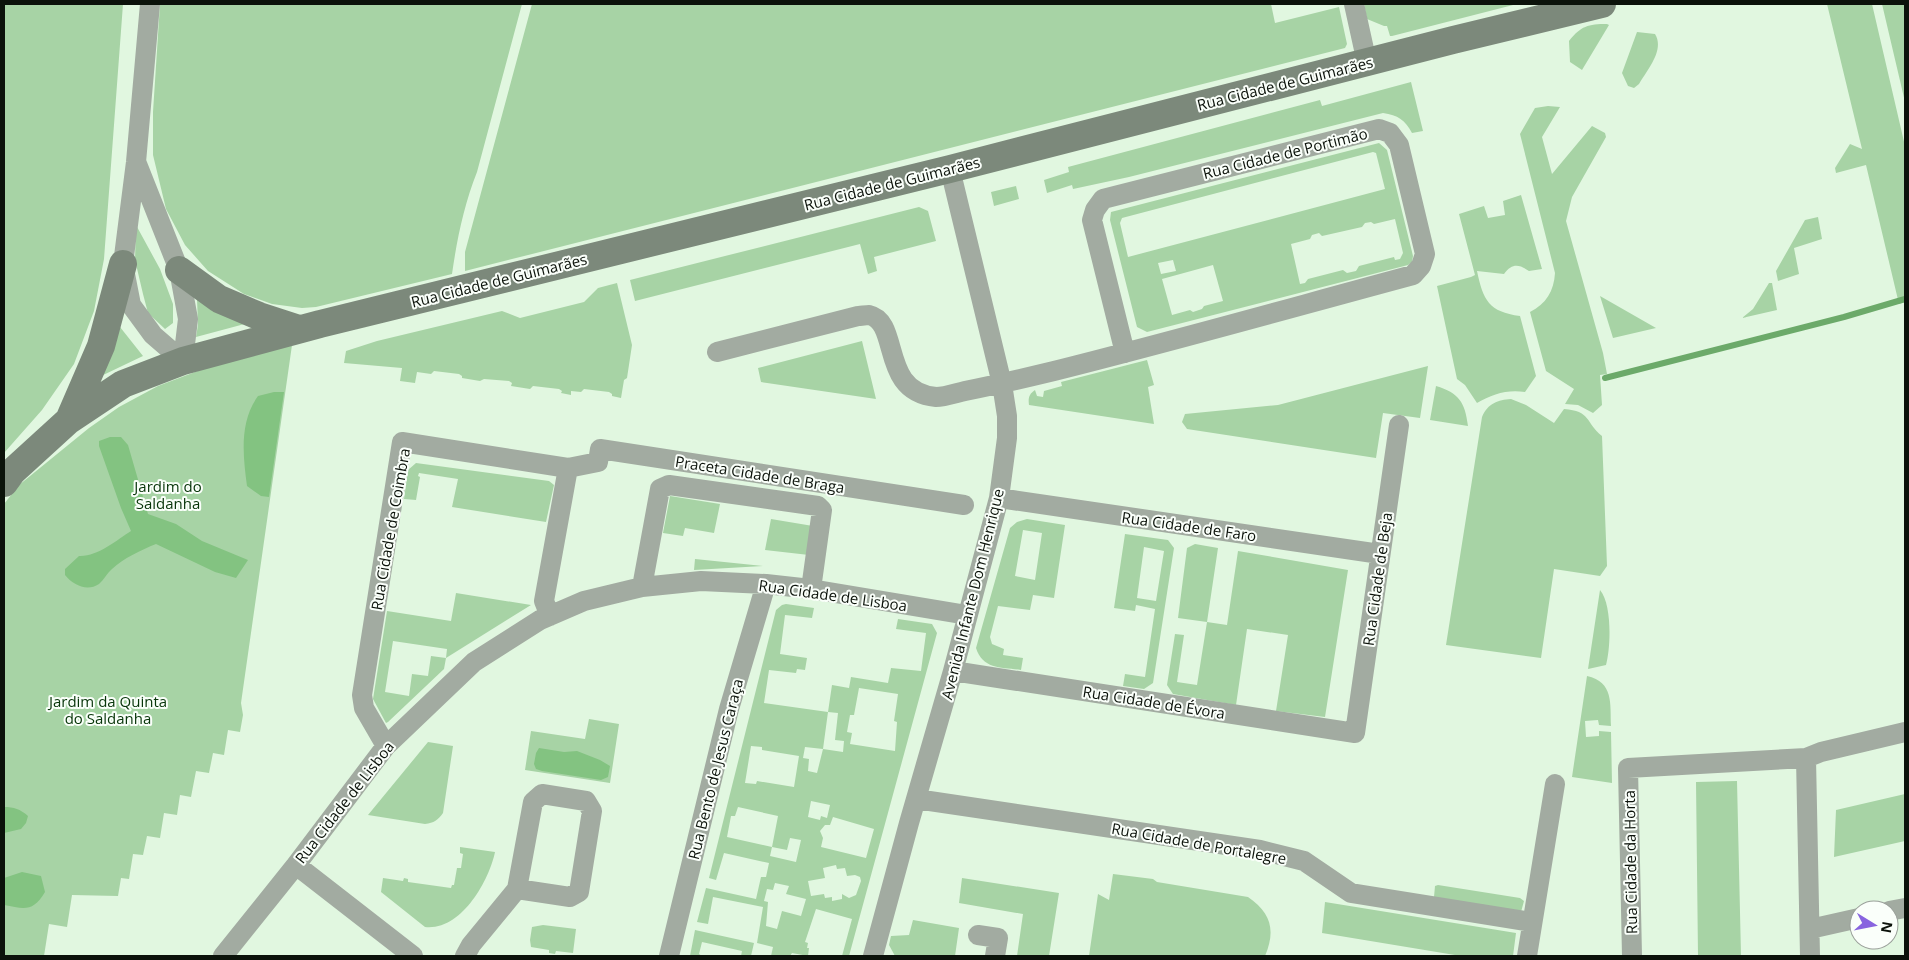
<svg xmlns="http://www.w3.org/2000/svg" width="1909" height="960" viewBox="0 0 1909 960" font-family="'Open Sans',sans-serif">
	<rect width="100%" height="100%" fill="#e1f7e0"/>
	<path fill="#a7d3a5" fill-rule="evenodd" d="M4,4H123L104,259L94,311L74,364L42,410L4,453Z
		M160,4H522L477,172C464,205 457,239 452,274L316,307L302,308L272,304L244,294L208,271L185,245L166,209L153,155V112Z
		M532,4H1271L1275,23L1339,7L1347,44L1345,48L465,271V252Z
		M1364,4H1517L1392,36H1390L1387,26H1384L1367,19Z
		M1827,4H1872L1905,146V302L1899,304L1866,165L1836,173L1835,168L1850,144L1862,149Z
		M1882,4H1904L1905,6V102Z
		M1607,24L1609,25L1582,70L1570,62L1569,41C1581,26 1588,24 1607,24Z
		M1637,32L1655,34C1665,50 1647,70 1639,84L1634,88L1628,86L1622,73Z
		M1411,82L1423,131L1412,133C1405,120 1398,115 1383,113L1129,177L1073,189L1072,185L1047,193L1044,180L1069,172L1068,167L1320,100L1322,106Z
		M1548,106L1560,107L1542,137L1552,174L1592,126L1605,133L1606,137L1572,197L1566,221L1603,353L1607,374L1600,375L1602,405L1593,413L1578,405L1565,404L1574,389L1546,371L1530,312C1546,304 1554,291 1555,273L1520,134L1535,108Z
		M1379,143L1387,150L1413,256L1412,262L1408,265L1147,332L1137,327L1110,220L1111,212ZM1373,152L1376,153L1385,189L1128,257L1120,223L1122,218ZM1395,219L1403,253L1400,259L1395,260L1394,257L1359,266L1356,271L1347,273L1343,270L1308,279L1305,283L1300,284L1291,244L1310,239L1312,235L1319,233L1322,236L1362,227L1365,223L1371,222L1374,224ZM1173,260L1176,271L1161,274L1158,263ZM1213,265L1223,301L1204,306L1202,309L1193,312L1190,310L1172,315L1162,279Z
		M1016,186L1019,199L994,206L991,192Z
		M1521,195L1542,269L1529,271C1519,264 1512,263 1504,274L1477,271C1483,300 1489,312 1520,316L1536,376L1525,392C1508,389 1492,394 1477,403L1465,385L1457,379L1437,286L1471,277L1475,275L1459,214L1484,206L1488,218L1505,215L1503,201Z
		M919,207L928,211L936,241L874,257L877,271L868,274L860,244L635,301L630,280Z
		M1818,217L1822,239L1794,248L1799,274L1778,281L1776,271L1805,220Z
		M136,225L160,269L173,304V323L165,329L148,313L143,294L135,260Z
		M617,283L632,345L627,378L624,380L621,398L612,396V394L609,392L584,389L581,392L571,391V395L561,393L562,391L559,389L533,386L530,389L511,386L512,383L509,381L484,379L480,381L462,378V376L459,374L434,371L431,374L417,372L415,383L400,381L402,368L344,363L346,351L377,341L502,311L520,318L584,302L598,288Z
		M1769,283H1772L1777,310L1742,318L1753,309Z
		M1600,296L1656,328L1613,338Z
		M197,299L252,322L196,337L198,325Z
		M120,327L143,356L99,377Z
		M862,341L876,399L761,382L758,368Z
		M292,345L241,703L243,715L240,732L228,730L224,755L213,753L209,773L196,771L191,797L180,795L177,815L164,813L160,838L147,836L143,855L133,854L129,879L121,878L118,896L72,895L67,927L49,924L44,956H4V504L19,485L89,428L119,407L158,386L219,363Z
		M1147,360L1154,385L1148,387L1154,424L1029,405C1028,398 1029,394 1035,390L1037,396L1043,397L1044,391L1062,386L1061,382Z
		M1428,366L1420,418L1383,413L1376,458L1187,429L1182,422L1185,414L1278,405Z
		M1436,386C1459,393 1465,402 1468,426L1430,420Z
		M1511,399L1526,405L1554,423L1564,409C1591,411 1585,422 1602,436L1607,566L1600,576L1554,569L1541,658L1446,645L1482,417C1488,403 1498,400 1511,399Z
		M416,463L549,481L554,485L546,522L452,507L458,479L419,473L418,476L420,477L416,500L404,499L408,470Z
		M670,496L720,504L714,533L685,528L683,536L663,533Z
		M771,519L813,526L809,555L765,550Z
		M1027,519L1065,525L1054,598L1033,595L1030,610L998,606L990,637L992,644L1004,649L1003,655L1023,658L1021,670C1002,667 983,670 976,648L1010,528L1017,522ZM1023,530L1042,533L1035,580L1015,576Z
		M1125,534L1168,540L1174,548L1153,683L1144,689L1123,686L1125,674L1145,677L1155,609L1136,605L1135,611L1114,608ZM1144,547L1164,551L1156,601L1137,598Z
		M1195,544L1218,548L1207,622L1227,625L1238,551L1348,570L1325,717L1276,711L1288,635L1247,629L1236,705L1173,694L1167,685L1175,634L1184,635L1177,682L1197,685L1207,622L1178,618L1187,548Z
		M695,559L763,566L694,570Z
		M1600,590C1612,604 1611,647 1606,665L1588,669Z
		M456,593L531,605L446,658L444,669L388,722L386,723L373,699L387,611L451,621ZM393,641L447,649L446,658L431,656L428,676L412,674L409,696L385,692Z
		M786,604L814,608L812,618L785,615L780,654L807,658L805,670L797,669L796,673L769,670L764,703L828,712L832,685L849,688L851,677L888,683L891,668L921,671L926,633L896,629L898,619L932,624L937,633L849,956H840H842L852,919L816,909L805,942L808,943L807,948H809L808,956L792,953L790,956H771L773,947L757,943L763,907L713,897L708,924L697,922L706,888L756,899L761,877H766L769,863L724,853L716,880L709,878L776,610L782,605ZM859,688L898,694L894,721L897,722L895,751L850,744L852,733L847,732L850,715H854ZM828,712L838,713L835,740L844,741L843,752L823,749ZM751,746L762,747V750L799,756L794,787L757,781L756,784L745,783ZM805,747L823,749L817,773L808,771L809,759L803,758ZM811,801L830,805L827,818L821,816L820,820L808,817ZM738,807L778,816L772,847L727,837L731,816H735ZM833,817L874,829L866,858L821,847L823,838L820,831L825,825H830ZM790,838L801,840L796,862L770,856L772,847L787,850ZM836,865L837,869L845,868L847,876L855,875L860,877L861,881L856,895L849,898L842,894V899L832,901V897L825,898L824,894L811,896L808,881L825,878L823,868ZM775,883L789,886L786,894L806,899L801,916L782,911L777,929L766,926L768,902L764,901L767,889L773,890Z
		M1587,676C1614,682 1610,704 1611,726L1599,725L1598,720L1585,721L1586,737L1599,736V731L1611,732L1612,783L1572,777Z
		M589,719L619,724L610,783L525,770L531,731L585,739Z
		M428,742L453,746L443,813C438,820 434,823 425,824L368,815Z
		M1737,781L1741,956H1698L1696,782Z
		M1905,794V841L1834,857L1836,810Z
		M460,847L495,852C489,881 461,931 425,927L381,892L383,878L403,881L404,878L408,879V882L451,888L452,885H454L457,868H461L463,854L460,853Z
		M1113,874L1153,879L1157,882L1248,897C1271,913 1276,930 1265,956H1089L1098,894L1109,900Z
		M962,878L1059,893L1049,956H1017L1023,914L959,903Z
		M1438,885L1520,898L1524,901L1521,912L1434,897L1435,886Z
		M1325,902L1516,933L1513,956H1461L1322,933Z
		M913,920L959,928L955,956H895L889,945L891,936L909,935Z
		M543,925L576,929L573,953L556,951L555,954L549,953V950L531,947L530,940L532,927Z
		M695,930L754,943L751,956H741L742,951L702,942L699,954L702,956H690Z"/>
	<path fill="#83c381" d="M274,392H284L269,497L261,496L247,486C243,456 239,422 258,396Z
		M110,437H121L128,445L148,514L176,524L202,541L248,560L236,578L215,572L156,544C141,550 124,558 112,569C107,573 104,580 99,584C87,592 73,585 65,575V569L79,556C97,557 117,540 131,531L121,508L99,446V441Z
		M539,748L564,752L577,751L600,760L610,766L608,777L601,780L542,771L536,769L534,764L536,753Z
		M4,807C14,807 20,809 28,816L26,823L21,829L4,833Z
		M22,872L41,876L45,892C33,912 25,909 4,905V878Z"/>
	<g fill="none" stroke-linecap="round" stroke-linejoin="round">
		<path stroke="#6caa6a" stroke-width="6" d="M1605,378L1844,317L1905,299"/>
		<path stroke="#a2aba1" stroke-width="20" d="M150,4L136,162L123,264L131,305L153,335L183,361
			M1354,4L1367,63
			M137,164L179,270L188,319L183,361
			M717,352L858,316C861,316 866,315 869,315C901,322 879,392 936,397C945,397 956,393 965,391C995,385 1025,378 1054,371C1174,341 1294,307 1413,275L1421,266L1425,254L1399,145L1390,133L1379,129L1103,199L1095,210L1092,220L1125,353
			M568,468L598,462L600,449L964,505
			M999,498L1380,554
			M642,587L660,489L669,485L818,506L822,510L811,589
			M953,671L1355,733L1399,425
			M386,746L364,708L362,695L402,442L568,468L544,601L550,616
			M1806,758L1810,956
			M542,794L586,801L592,811L579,892L570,897L517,889L533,802Z
			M916,799L1260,850L1304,861L1351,893L1532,922
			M296,865L413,956
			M1889,911L1905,908
			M1810,929L1859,918
			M978,935L998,938L995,956
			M223,956L296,865L386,746L474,662L540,620L584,601L642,587L701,581L766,584L811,589L967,615
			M465,956L471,945L517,889
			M669,956L729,709L766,584
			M873,956L909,823L953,671L999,498L1007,438V416L1002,384L950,169
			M1527,956L1555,784
			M1632,956L1628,768L1806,758L1821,752L1905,732"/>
		<path stroke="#7c897b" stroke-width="28" d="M179,270L219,299L259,316L299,329
			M69,420L101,346L123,264
			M4,483L12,472L69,420L123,384L183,361L320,324L950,169L1453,40L1602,4"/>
	</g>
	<g text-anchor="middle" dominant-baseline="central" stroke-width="4" stroke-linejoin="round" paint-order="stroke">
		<g font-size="15" fill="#0b120a" stroke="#fafffa">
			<text transform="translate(1285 83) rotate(-14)">Rua Cidade de Guimarães</text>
			<text transform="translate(1285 153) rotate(-14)">Rua Cidade de Portimão</text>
			<text transform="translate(892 183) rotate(-14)">Rua Cidade de Guimarães</text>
			<text transform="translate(499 280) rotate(-14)">Rua Cidade de Guimarães</text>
			<text transform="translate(760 474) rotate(9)">Praceta Cidade de Braga</text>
			<text transform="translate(1189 526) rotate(8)">Rua Cidade de Faro</text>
			<text transform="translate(390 529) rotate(-80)">Rua Cidade de Coimbra</text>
			<text transform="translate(1377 579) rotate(-82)">Rua Cidade de Beja</text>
			<text transform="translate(972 594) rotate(-76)">Avenida Infante Dom Henrique</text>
			<text transform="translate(833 595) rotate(8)">Rua Cidade de Lisboa</text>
			<text transform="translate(1154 702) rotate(9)">Rua Cidade de Évora</text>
			<text transform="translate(715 769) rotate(-76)">Rua Bento de Jesus Caraça</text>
			<text transform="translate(344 802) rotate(-52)">Rua Cidade de Lisboa</text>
			<text transform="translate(1199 843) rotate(10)">Rua Cidade de Portalegre</text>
			<text transform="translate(1630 862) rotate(-91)">Rua Cidade da Horta</text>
		</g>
		<g font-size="15" fill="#073509" stroke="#fafffa">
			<text x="168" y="486">Jardim do<tspan x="168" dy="17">Saldanha</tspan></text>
			<text x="108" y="701">Jardim da Quinta<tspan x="108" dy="17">do Saldanha</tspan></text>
		</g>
	</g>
	<rect width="1909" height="960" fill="none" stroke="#0b120a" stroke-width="10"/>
	<g transform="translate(1874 925) rotate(100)"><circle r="24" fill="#fafffa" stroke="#9aa09a"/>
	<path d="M0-4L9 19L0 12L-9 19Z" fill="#8864df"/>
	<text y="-8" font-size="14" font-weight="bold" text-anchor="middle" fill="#0b120a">N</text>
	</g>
</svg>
